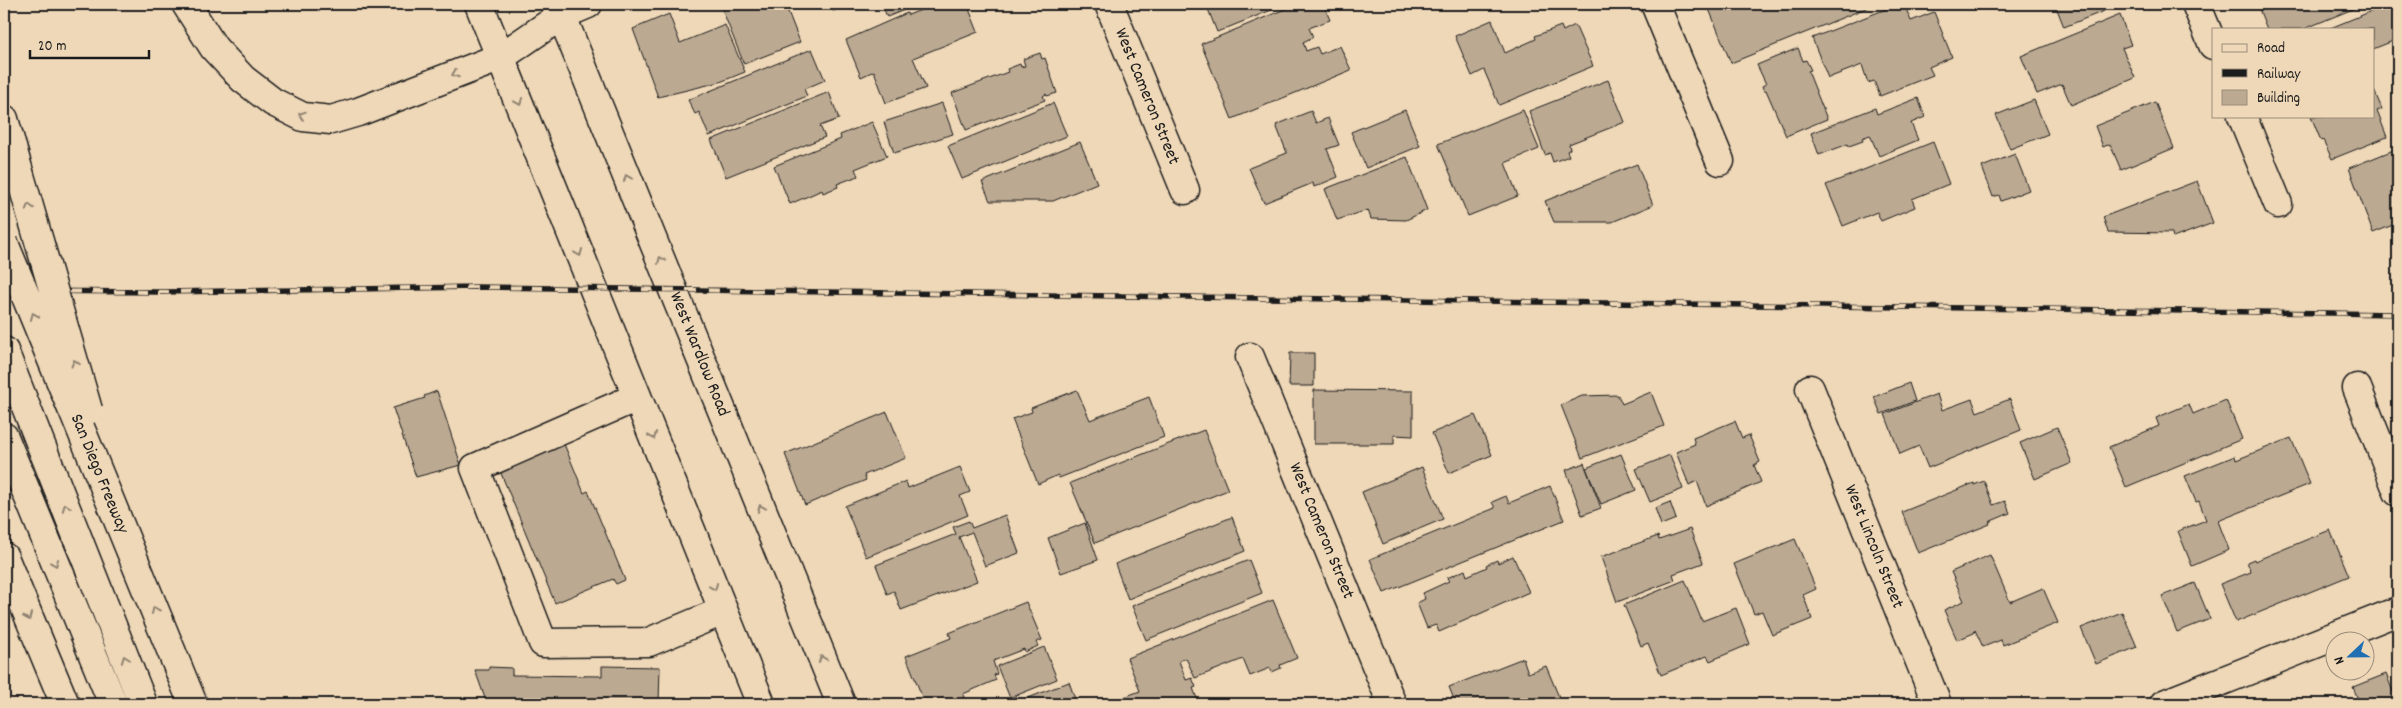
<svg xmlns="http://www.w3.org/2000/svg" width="2402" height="708" viewBox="0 0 2402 708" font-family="Dekko,sans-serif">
	<rect width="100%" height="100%" fill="#efd8b8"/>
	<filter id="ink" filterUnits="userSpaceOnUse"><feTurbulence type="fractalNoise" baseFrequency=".02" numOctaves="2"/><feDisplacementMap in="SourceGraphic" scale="10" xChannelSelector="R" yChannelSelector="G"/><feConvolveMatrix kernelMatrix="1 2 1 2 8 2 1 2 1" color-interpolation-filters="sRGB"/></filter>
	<g filter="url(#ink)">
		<path fill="#bba992" stroke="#1c1c1c" d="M734,4H753L754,6L760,4H785L800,42L744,64L722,9Z
			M830,4H850L833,11Z
			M882,4H919L887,17Z
			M937,4H967L978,32L913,58L926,88L886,103L874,71L861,77L846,40L907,13L908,15Z
			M1206,4H1272L1274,9L1217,32Z
			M1297,4H1323L1330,20L1309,28L1313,37L1303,42L1306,51L1317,47L1320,54L1340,46L1351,70L1232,119L1201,44Z
			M1723,4H1876L1731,63L1709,9Z
			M1899,4H1904L1911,21L1934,12L1952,57L1929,67L1933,75L1880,96L1874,81L1868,83L1862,65L1828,78L1812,38Z
			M2055,4H2101L2104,11L2064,27Z
			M2271,4H2365L2304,29H2267L2259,9Z
			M2389,4H2398V39L2373,49V29H2328Z
			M669,14L680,43L725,25L745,72L720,82L658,97L633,29Z
			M2120,15L2131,45L2122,48L2135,78L2071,105L2062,84L2037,94L2021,56Z
			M1492,20L1505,53L1536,39L1535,36L1561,26L1563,31L1575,25L1593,66L1499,105L1484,70L1472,76L1455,36Z
			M1798,48L1803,61L1806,60L1811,70L1808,71L1827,119L1786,136L1766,90L1764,91L1762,86L1766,84L1757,65Z
			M812,49L825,80L804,89L807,96L709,136L699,112L695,114L688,100Z
			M1040,53L1042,59L1045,58L1057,93L1047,96L1046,94L1043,96L1045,100L966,130L952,93L1008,72L1007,69L1020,64L1021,67L1025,66L1023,59Z
			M1608,80L1625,122L1569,144L1570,149L1567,151L1569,156L1553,162L1550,153L1545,155L1529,111Z
			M2373,88L2382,109L2377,111L2387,137L2332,159L2323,140L2321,141L2311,116H2373Z
			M829,92L839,119L820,126L825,137L726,177L711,140Z
			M1918,98L1925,117L1911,123L1918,140L1879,156L1870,135L1862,138L1863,141L1849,146L1848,144L1819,155L1811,133L1875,108L1877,114Z
			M2034,100L2048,134L2010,149L1996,115Z
			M2155,102L2174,148L2121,170L2110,144L2103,147L2095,126Z
			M942,103L953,134L894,153L884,122Z
			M1053,103L1067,136L962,179L948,146Z
			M1405,110L1420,146L1366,168L1351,132Z
			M1523,110L1539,149L1505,163L1518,196L1468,216L1438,144Z
			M1311,111L1316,123L1328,118L1339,145L1327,149L1338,177L1314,187L1313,183L1264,203L1249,168L1287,153L1276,125Z
			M872,122L887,156L855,169L858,176L837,184L838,187L823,193L822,190L790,204L774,166L841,139L840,135Z
			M1080,142L1097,183L1053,201H990L982,182Z
			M1933,142L1949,184L1912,199L1915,207L1881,221L1877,212L1843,226L1826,185Z
			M2396,149L2398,156V223L2373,233L2349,168Z
			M2015,154L2029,190L2001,201L1999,195L1993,197L1982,167Z
			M1407,157L1427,210L1406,220L1371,219L1368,210L1337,220L1325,189Z
			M1637,164L1653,205L1612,222H1554L1545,201Z
			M2197,181L2213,223L2173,238L2172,233L2108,232L2103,217Z
			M1290,353H1314V386H1289Z
			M1909,383L1915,401L1881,414L1874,397Z
			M1077,390L1090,420L1149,397L1164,437L1059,478L1058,475L1038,484L1012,419L1032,412L1031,408Z
			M1314,390L1413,391V436L1394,435V444H1314Z
			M437,391L461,465L416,477L393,408L425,398L424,396Z
			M1651,392L1664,426L1582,458L1561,405L1582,396L1618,395L1622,404Z
			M1937,394L1942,410L1972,399L1977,412L2010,399L2021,430L1928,468L1919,446L1900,454L1885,414Z
			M2226,400L2242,439L2126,487L2109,447L2159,426L2156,418L2189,404L2193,414Z
			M887,412L906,458L864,475L866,480L805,505L785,454Z
			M1475,415L1492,455L1449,473L1432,433Z
			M1735,421L1742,438L1749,435L1760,462L1754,465L1761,482L1706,506L1697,481L1689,485L1676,452L1695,444L1693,438Z
			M2057,427L2072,463L2035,479L2020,443Z
			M1204,430L1228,490L1095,543L1070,483Z
			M2291,438L2310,484L2218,521L2229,550L2192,566L2178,531L2206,520L2199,501L2196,502L2185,476L2235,456L2236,460Z
			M564,444L584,493L588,491L625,580L616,584L613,579L555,603L500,471Z
			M1621,454L1636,490L1601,504L1586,468Z
			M1670,455L1683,489L1650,502L1636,469Z
			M1584,463L1601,508L1582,515L1566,470Z
			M960,467L970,492L960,496L968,515L866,557L845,506L906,481L908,488Z
			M1422,467L1443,519L1383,544L1362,492Z
			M1984,481L1993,505L2005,501L2010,513L1989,522L1990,524L1918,553L1902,512L1974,483V485Z
			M1550,486L1564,520L1384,593L1370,559L1495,508L1492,502L1506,496L1509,503Z
			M1670,502L1676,519L1661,525L1655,508Z
			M1005,515L1019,553L985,566L972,532L959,537L977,581L901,610L894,591L887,594L876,565L956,534L953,527L969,521L972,528Z
			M1232,517L1245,551L1128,599L1115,564Z
			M1085,523L1098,560L1061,573L1048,538Z
			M1690,529L1703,563L1673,574L1675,580L1617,602L1601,557L1658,536L1659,540Z
			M2330,530L2349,576L2236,622L2220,584L2251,572L2247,562L2254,559L2255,561Z
			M1795,539L1816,589L1803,595L1812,619L1772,635L1762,611L1754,614L1734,564Z
			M1990,555L2010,602L2043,588L2058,623L2003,645L2001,640L1983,647L1975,630L1974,633L1957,640L1944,610L1964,601L1951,572Z
			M1513,556L1529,592L1439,632L1436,625L1427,628L1417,603L1425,599L1423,593L1449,581L1447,578L1465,570L1467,576L1487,567L1486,565L1497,560L1498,563Z
			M1249,560L1262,593L1146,640L1132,606Z
			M1685,580L1702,621L1736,608L1750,644L1710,661L1707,656L1661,675L1648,643L1641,646L1624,605Z
			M2195,583L2210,619L2177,632L2162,596Z
			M1273,600L1297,658L1280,665L1281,668L1272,672L1270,668L1250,676L1243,659L1195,678L1186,658L1179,661L1186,680L1192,678L1196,687L1193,688L1199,704H1119L1118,702L1124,700V697L1140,691L1127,658Z
			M1026,602L1042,640L1036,642L1038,646L1025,652L1024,649L993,661L997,674L994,675L996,680L963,694L964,698L952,704L950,700L940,704H925L906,656L951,638L949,633Z
			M2122,612L2137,647L2096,664L2081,628Z
			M1044,647L1057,679L1010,698L997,666Z
			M1523,658L1528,673L1546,666L1559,697L1540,704H1456L1449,687Z
			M602,666L660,667L659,704H487L475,670H489V667L512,668V675L602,676Z
			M2386,674L2398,704H2360L2353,687Z
			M1069,682L1075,699L1078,698L1081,704H1013Z
			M1848,698L1851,704H1831Z"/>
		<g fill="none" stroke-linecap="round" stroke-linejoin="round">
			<defs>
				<g id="minor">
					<path id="s1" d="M1109,4L1185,190"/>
					<path d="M1655,4L1720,161"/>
					<path d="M2196,4L2213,45"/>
					<path d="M501,57L562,15L588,4"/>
					<path d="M2242,116L2278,204"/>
					<path id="s2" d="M1250,357L1392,704"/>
					<path d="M2357,388L2398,492"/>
					<path id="s3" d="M1810,389L1937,704"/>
					<path d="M637,397L475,468L543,643L649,642L723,611"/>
					<path d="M2164,704L2398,611"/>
				</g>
				<g id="major">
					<path d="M479,4L761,704"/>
					<path id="s4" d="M557,4L841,704"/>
				</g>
				<g id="highway">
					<path d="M186,4L214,48L243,79L273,102L303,117L331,120L358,112L501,57"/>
					<path d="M4,119L19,172"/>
					<path d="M4,351L143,704"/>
					<path id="s5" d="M73,410L193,704"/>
					<path d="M4,437L113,704"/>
					<path d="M4,557L65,704"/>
				</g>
			</defs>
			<use href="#minor" stroke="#1c1c1c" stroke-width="31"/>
			<use href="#major" stroke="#1c1c1c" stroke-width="31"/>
			<use href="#highway" stroke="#1c1c1c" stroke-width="31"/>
			<use href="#minor" stroke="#efd8b8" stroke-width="28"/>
			<use href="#major" stroke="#efd8b8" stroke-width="28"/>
			<use href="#highway" stroke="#efd8b8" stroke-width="28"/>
			<defs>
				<path id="rail" d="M4,291L162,292L477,287L2398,314"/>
			</defs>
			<use href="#rail" stroke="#1c1c1c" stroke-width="5.5"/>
			<use href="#rail" stroke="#efd8b8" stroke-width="4" stroke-dasharray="11" stroke-linecap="butt"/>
			<defs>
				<path id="highway-bridge" d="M19,172L88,410
					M4,243L72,409"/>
			</defs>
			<use href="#highway-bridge" stroke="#1c1c1c" stroke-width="31" stroke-linecap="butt"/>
			<use href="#highway-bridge" stroke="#efd8b8" stroke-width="28"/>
		</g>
		<defs><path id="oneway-chevron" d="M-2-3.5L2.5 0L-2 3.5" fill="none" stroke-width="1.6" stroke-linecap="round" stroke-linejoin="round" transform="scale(1.25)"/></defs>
		<g stroke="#908372">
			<use href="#oneway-chevron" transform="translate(455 74) rotate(159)"/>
			<use href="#oneway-chevron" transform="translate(519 102) rotate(68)"/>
			<use href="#oneway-chevron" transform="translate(302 115) rotate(-161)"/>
			<use href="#oneway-chevron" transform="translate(627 178) rotate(-112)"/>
			<use href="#oneway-chevron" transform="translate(29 207) rotate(-106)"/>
			<use href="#oneway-chevron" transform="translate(579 253) rotate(68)"/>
			<use href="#oneway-chevron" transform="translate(661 260) rotate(-113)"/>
			<use href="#oneway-chevron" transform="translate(34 316) rotate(-112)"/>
			<use href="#oneway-chevron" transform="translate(75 363) rotate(-106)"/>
			<use href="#oneway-chevron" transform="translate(653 436) rotate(68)"/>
			<use href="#oneway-chevron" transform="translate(66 507) rotate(-111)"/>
			<use href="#oneway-chevron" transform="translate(761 508) rotate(-112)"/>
			<use href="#oneway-chevron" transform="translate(55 563) rotate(68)"/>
			<use href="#oneway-chevron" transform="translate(714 587) rotate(68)"/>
			<use href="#oneway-chevron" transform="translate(155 610) rotate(-112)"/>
			<use href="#oneway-chevron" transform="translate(28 617) rotate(67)"/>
			<use href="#oneway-chevron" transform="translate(125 659) rotate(-111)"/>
			<use href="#oneway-chevron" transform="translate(822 659) rotate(-112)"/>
		</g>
	</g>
	<g text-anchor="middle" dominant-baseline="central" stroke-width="4" stroke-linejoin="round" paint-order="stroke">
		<g font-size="18" fill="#1c1c1c" stroke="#efd8b8">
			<text stroke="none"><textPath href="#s1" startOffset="100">West Cameron Street</textPath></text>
			<text stroke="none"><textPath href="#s4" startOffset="378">West Wardlow Road</textPath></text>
			<text stroke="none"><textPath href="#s5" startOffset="69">San Diego Freeway</textPath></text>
			<text stroke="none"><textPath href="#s2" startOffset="188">West Cameron Street</textPath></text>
			<text stroke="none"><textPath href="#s3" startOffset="170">West Lincoln Street</textPath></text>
		</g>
	</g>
	<rect width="2402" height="708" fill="none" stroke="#efd8b8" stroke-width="20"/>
	<rect x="10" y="10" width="2382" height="688" fill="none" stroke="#1c1c1c" stroke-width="2" filter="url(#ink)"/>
	<rect x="2212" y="28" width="162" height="90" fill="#efd8b8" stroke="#9b8d7a"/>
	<rect x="2222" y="44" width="25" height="8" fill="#efd8b8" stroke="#9b8d7a"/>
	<text x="2257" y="52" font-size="15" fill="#1c1c1c">Road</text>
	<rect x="2222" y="69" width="25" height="8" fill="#1c1c1c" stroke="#9b8d7a"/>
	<text x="2257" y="78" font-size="15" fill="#1c1c1c">Railway</text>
	<rect x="2222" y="90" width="25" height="15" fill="#bba992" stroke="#9b8d7a"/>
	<text x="2257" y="102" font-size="15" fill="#1c1c1c">Building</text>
	<g transform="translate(2350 656) rotate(248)"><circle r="24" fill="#efd8b8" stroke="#9b8d7a"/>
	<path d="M0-4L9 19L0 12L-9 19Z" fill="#1f6fb2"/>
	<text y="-8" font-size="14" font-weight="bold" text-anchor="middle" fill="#1c1c1c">N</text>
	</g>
	<path d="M30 50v8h119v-8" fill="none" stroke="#1c1c1c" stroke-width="2.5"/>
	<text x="38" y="50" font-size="15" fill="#1c1c1c" stroke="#efd8b8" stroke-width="4" paint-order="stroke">20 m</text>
</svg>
